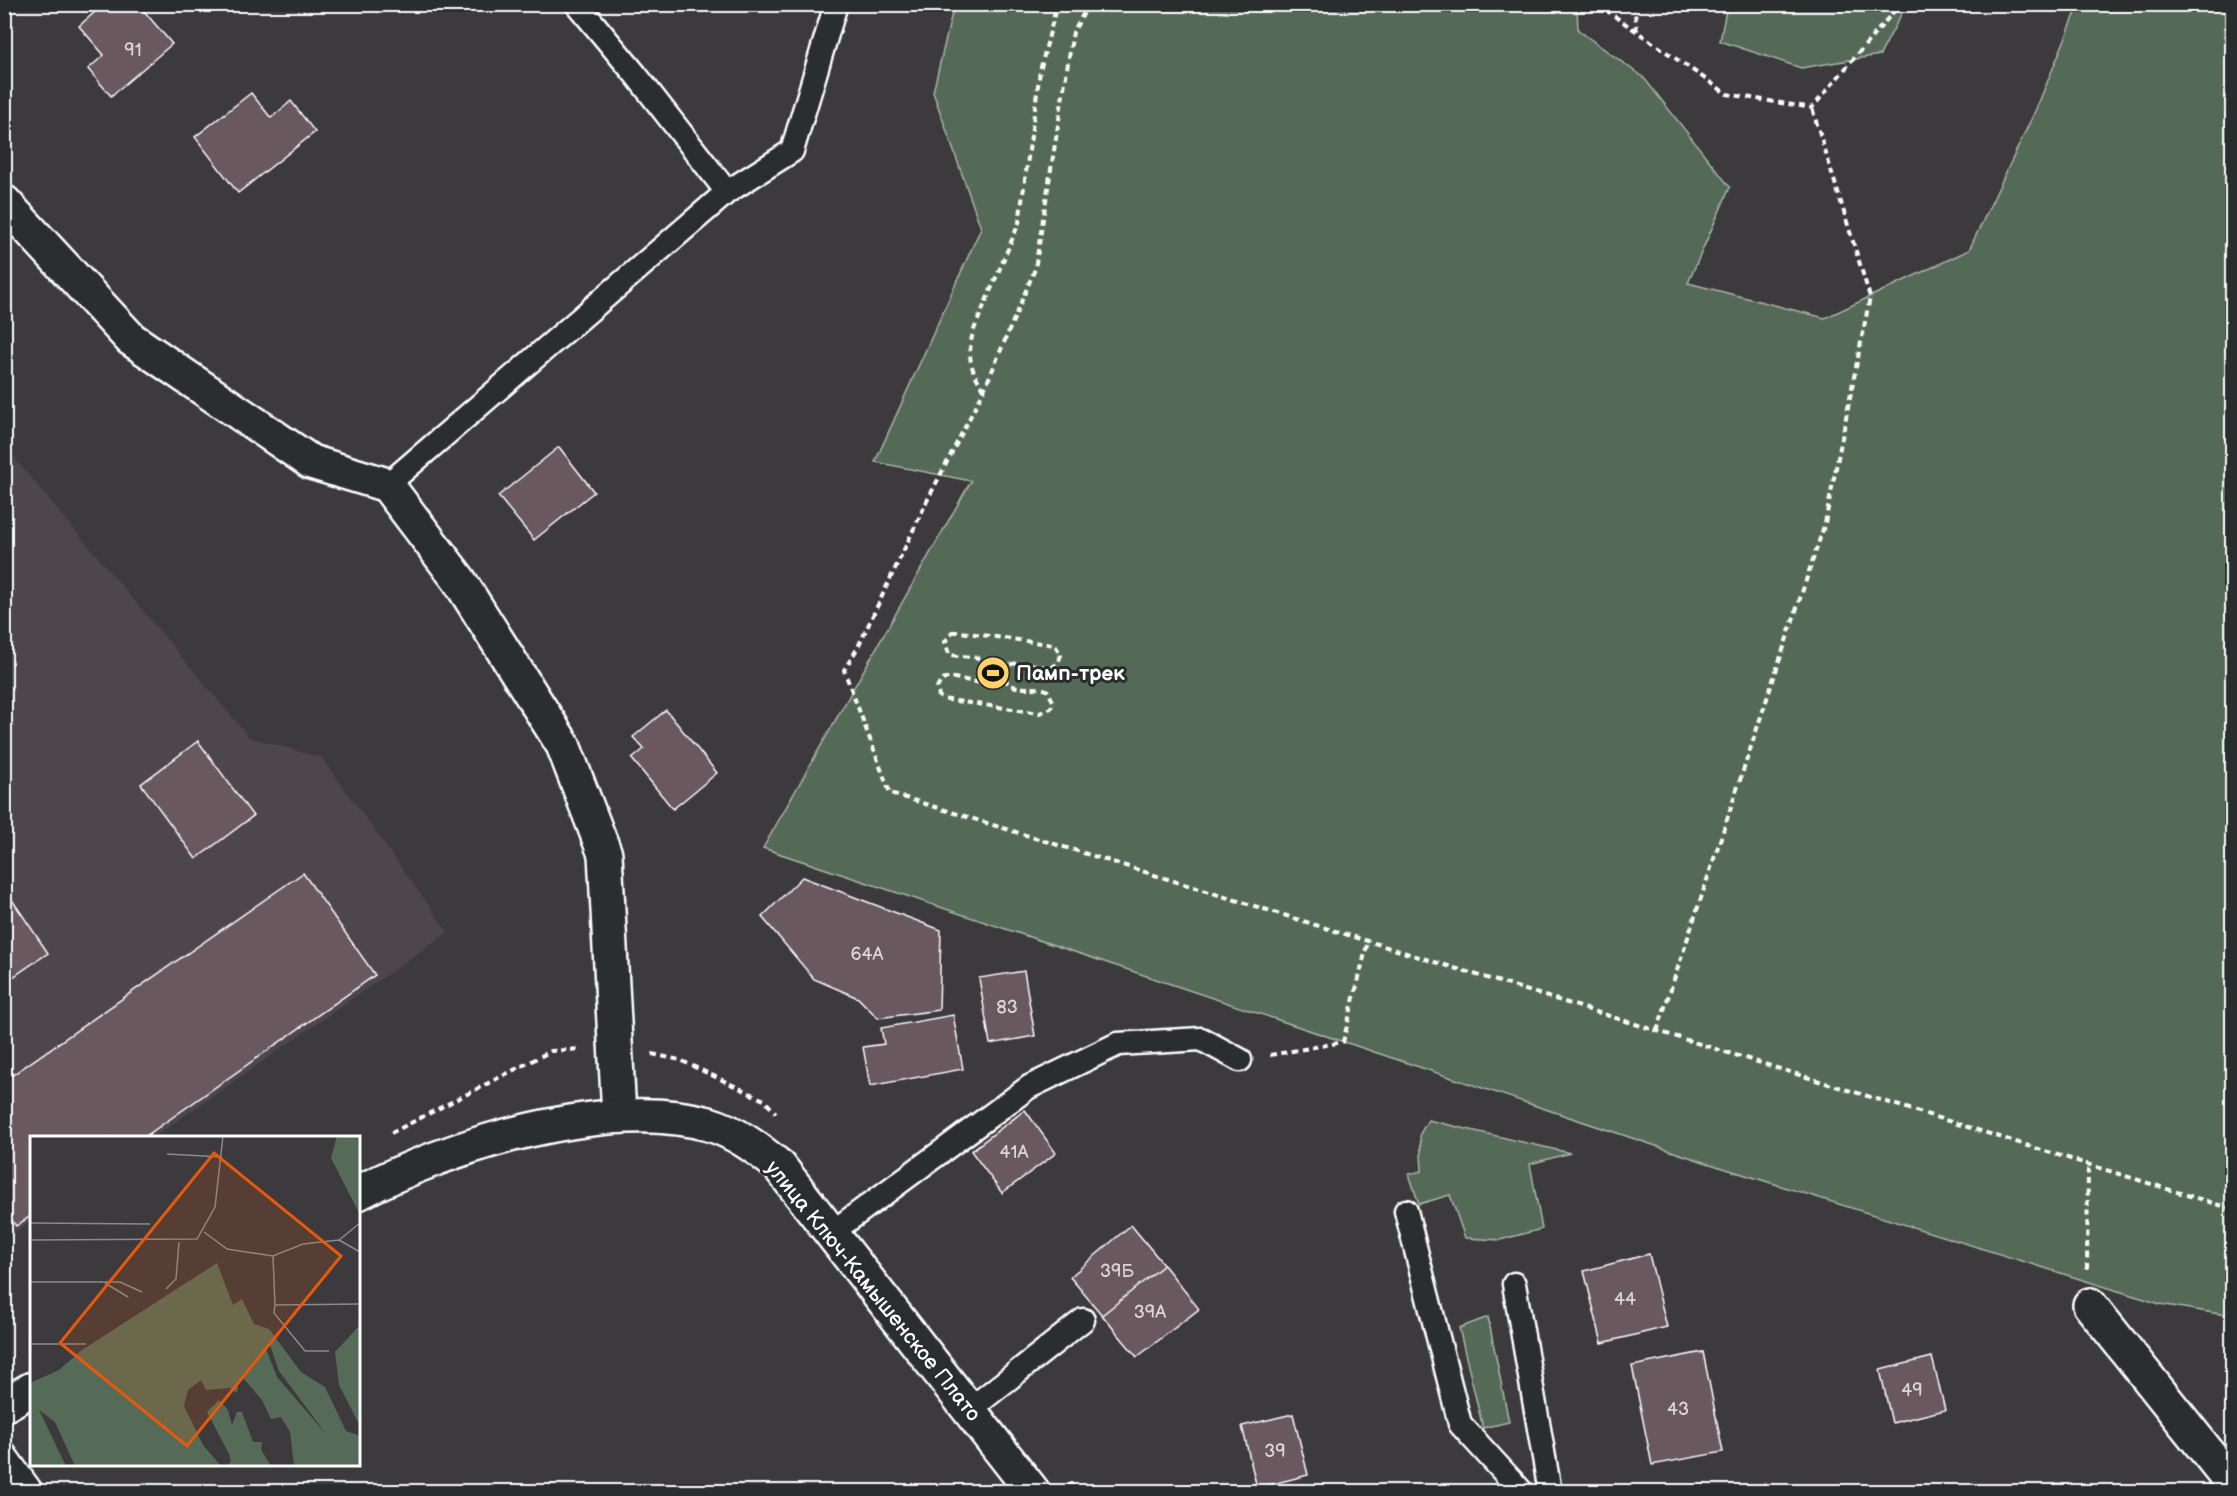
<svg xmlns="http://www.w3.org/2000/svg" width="2237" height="1496" viewBox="0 0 2237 1496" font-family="'Balsamiq Sans',sans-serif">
	<rect width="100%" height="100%" fill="#3d3a3d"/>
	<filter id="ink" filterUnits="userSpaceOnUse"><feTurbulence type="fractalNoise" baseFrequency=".0167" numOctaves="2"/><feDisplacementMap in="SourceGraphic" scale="12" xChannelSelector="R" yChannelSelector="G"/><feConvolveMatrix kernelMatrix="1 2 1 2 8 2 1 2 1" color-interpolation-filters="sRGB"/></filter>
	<g filter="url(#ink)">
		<path fill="#4e474b" d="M4,446L249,737L322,758L448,932L154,1137L32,1138L31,1221L5,1239Z"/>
		<path fill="#556b57" stroke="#aab5ab" stroke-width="1.5" d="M1458,4L1469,12L1482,5H1577L1578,30L1644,78L1730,187L1688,283L1825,318L1969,250L2037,107L2079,5H2232V1316L2160,1304L1707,1163L763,848L971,481L875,462L981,228L933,92L954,5Z
			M1727,5V4L1906,5L1880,55L1801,68L1720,41Z
			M1428,1120L1570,1153L1530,1164L1542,1229L1500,1240L1465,1238L1450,1195L1419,1204L1409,1174L1422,1171L1420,1134Z
			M1488,1317L1509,1422L1483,1428L1459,1328Z"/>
		<path fill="#6a585f" stroke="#fff" stroke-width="1.5" d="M104,4H138L172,44L111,96L88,69L104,55L79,26Z
			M251,93L271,118L291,101L315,132L238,193L195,137Z
			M559,447L594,492L534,540L498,496Z
			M666,710L717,773L673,809L632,759L644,749L633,737Z
			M198,741L253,816L196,859L141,784Z
			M303,873L375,975L143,1138H32V1215L16,1226L4,1210V1081Z
			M802,877L941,930L939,1010L878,1018L858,998L814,979L762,917Z
			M4,888L48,953L4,983Z
			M1024,971L1035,1036L990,1044L979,978Z
			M953,1015L963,1069L870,1086L863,1047L884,1044L881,1028Z
			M1025,1110L1056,1153L1002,1193L971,1151Z
			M1131,1225L1164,1265L1102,1315L1070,1277Z
			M1649,1254L1667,1327L1602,1343L1584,1271Z
			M1164,1265L1199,1309L1137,1357L1102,1315Z
			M1703,1352L1723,1452L1652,1465L1632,1366Z
			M1932,1357L1945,1410L1892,1423L1880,1370Z
			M1293,1414L1308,1475L1257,1488L1242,1426Z
			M1709,1488V1492H1690Z"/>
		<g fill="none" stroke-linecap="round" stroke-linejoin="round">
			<defs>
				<path id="service" d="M727,192L792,151L836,4
					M387,485L727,192L636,75L577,4
					M1406,1211L1460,1424L1522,1492
					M831,1233L1029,1087L1118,1044L1201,1039L1240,1060
					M1514,1284L1550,1492
					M968,1411L1083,1320
					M4,1453L32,1492"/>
				<path id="minor" d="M4,202L131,339L311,462L387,485L459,580L563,745L605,854L619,1116
					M2090,1305L2232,1483"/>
				<path id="secondary" d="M358,1193C450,1145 607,1096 709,1124C736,1132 758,1149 779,1166L1033,1492
					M4,1405L32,1389"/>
			</defs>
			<use href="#service" stroke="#fff" stroke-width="27"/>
			<use href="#minor" stroke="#fff" stroke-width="38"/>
			<use href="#secondary" stroke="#fff" stroke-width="38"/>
			<path stroke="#fff" stroke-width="4" stroke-dasharray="6 4.5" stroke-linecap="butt" d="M1089,4L1073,32L1035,269L984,390L927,501L857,649L844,670L890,793L2232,1209
				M1597,4L1727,94L1812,108L1900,4
				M1634,4L1637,32
				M984,390C970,368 967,358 973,332L1019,223L1040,71L1057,4
				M952,632H960L1055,645L1061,655L1058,663L1051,668C1037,666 996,652 1007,682C1017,692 1034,685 1047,690L1053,701L1051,708L1040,713L942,699L939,696L937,688L941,681L949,677L981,683C986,680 989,677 990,671C992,652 960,659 949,654L945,642Z
				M1657,1031L1825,523L1870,297L1812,108
				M652,1054L680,1060L764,1100L776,1113
				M1270,1055L1343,1042L1368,941
				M391,1133L551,1051L580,1049
				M2087,1269L2088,1164
				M1070,1483L1077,1492"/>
			<use href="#service" stroke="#2a2d2e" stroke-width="22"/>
			<use href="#minor" stroke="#2a2d2e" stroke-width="33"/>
			<use href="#secondary" stroke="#2a2d2e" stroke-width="33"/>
		</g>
	</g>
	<defs>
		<symbol id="stadium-disc" viewBox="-11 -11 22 22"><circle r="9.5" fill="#ffd166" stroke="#2a2d2e"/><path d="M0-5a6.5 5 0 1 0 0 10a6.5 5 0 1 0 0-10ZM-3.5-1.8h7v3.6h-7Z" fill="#111"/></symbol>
	</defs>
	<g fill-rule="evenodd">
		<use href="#stadium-disc" x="974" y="654" width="38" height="38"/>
	</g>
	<g text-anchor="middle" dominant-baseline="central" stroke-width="6" stroke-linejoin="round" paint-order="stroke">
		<g font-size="18" fill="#dad5d7">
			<text x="133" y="50">91</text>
			<text x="867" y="954">64А</text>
			<text x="1007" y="1007">83</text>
			<text x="1014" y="1152">41А</text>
			<text x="1117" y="1271">39Б</text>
			<text x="1625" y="1299">44</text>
			<text x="1150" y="1312">39А</text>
			<text x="1912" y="1390">49</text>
			<text x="1678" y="1409">43</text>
			<text x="1275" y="1451">39</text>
		</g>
		<g font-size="21" font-weight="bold" fill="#fff" stroke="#2a2d2e" text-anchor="start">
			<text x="1016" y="673">Памп-трек</text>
		</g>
		<g font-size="21" fill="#fff" stroke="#2a2d2e">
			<text transform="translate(873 1291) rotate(51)">улица Ключ-Камышенское Плато</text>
		</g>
	</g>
	<g transform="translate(30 1136)">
		<rect width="330" height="330" fill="#3d3a3d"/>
		<path d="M307,0H330V79L301,22ZM187,127L203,169L212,163L224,188L239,193L271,236L295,251L316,295L330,300V330H264L260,296L251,281L241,283L232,264L214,243L209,244L207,257L200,252L176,254L171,244L158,254L154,270L173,309L191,330H45L25,286L9,274L36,330H0V247L29,234L52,214ZM240,209L249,235L296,298L247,241L236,213ZM330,189V290L309,249L305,216ZM189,264L198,274L202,289L207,276H212L223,306H232L231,314L241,330H196L201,326L199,318L177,276Z" fill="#556b57" fill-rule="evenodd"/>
		<path fill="none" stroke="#8b898b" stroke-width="1.5" d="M137,18L192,21M0,87L120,88M174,96L197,113L243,120L273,108L309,104L330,87M0,104L167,103L185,71L193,0M309,104L330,116M243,120L245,169L330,168M0,146H90L112,156M75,147L98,161M136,153L146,143L149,106M245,169L244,177L275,215H299M0,208H56"/>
		<path fill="#e8590c" fill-opacity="0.15" stroke="#e8590c" stroke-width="3" d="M184,17L311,120L157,310L30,207Z"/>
		<rect width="330" height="330" fill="none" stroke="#fff" stroke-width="3"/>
	</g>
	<rect width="2237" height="1496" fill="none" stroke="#2a2d2e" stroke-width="24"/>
	<rect x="12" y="12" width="2213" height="1472" fill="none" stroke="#fff" stroke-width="2" filter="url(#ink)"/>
</svg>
